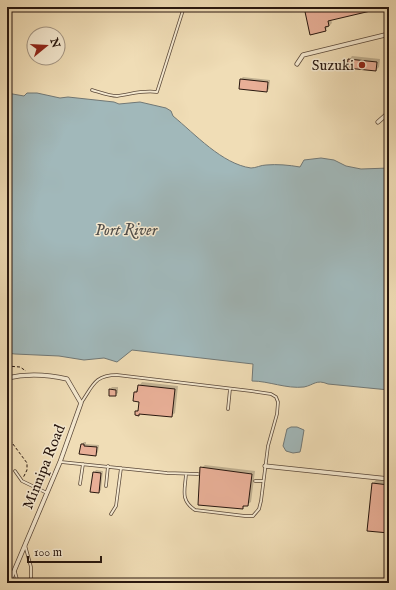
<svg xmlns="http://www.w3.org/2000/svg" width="396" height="590" viewBox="0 0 396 590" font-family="'IM FELL English',serif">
	<rect width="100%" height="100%" fill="#f0ddb6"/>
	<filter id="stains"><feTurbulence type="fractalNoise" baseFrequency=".005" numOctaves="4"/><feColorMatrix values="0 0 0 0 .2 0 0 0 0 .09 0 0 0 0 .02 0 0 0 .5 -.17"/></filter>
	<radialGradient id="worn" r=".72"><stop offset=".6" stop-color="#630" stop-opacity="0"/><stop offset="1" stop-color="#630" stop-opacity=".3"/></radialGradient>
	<path fill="#a1b8ba" stroke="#717876" d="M7,93L24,96L27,93H37L60,98L68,97L114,102L119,104L140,102L166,108L171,111L173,116C195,134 222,164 251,168C256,168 261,165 266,165C277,164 289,165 300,167L304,160L321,158L334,160L346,166L361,169L389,168V390L328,384C316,379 314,385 304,387C286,389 269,381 252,381L253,364L132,350L117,362L104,358L84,360L59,356L15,354L7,353Z
		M291,427H297L304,430L301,448L300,452L293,453L286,451L283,446L287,429Z"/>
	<path fill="#0003" d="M305,7H380L331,19L332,23L325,30Z
		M352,56L380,59L379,67L376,70L349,60Z
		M243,77L270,80L269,89L267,91L241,79Z
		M142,382L178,386L175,413L171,416L140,413L139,415L136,411L139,409L140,401L135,392Z
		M112,387H118V393L115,395L110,389Z
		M84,442H86V444L99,445L98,452L96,455L80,453L82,444Z
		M205,465L255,471L251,502L242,508L201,468Z
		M96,470L103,471L101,490L99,492L94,473Z
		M376,480L389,481V532L368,530L373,483Z"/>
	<path fill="#e8af97" stroke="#28170f" d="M304,7H378L379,9L328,21L329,26L325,27L326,31L310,35Z
		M348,59L377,62L376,71L347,68Z
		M240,79L268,82L267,92L239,89Z
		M138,385L175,389L172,417L139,414V416L135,415V411H138L139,402L133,401L134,392H137Z
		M109,389L116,390V396H109Z
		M81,444H84V446L97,447L96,456L79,454Z
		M200,467L252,474L248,506H243V509L198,505Z
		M93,472L101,473L99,493L90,492Z
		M372,483L389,485V533L367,531Z"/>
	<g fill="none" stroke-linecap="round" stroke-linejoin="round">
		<defs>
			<path id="lane" d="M92,90C99,92 109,96 117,96C132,94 142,90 157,92L184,7
				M81,403C93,386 94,375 117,375L251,391L271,394L276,397L278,402L277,414L268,446L261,501L259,509L253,516H245L195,510C180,500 185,490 186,474
				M228,409L230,389
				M61,462L167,473L198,474
				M15,471L22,481L47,493
				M255,481H263
				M80,484L83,464
				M106,486L108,466
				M111,514L116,506L121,468
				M25,545L31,567V583
				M15,572L18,583"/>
			<path id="street" d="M297,64L303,55L389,34
				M378,122L387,114L389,92
				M7,378C28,373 46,374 67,379L81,403L60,462L9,583
				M265,466L389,479"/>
		</defs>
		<use href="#lane" stroke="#5a4839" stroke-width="3.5"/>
		<use href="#street" stroke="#5a4839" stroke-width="5"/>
		<path stroke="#28170f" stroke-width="1" stroke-dasharray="3 2" stroke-linecap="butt" d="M7,366L20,367L26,371
			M7,436L27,463V470L23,478"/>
		<use href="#lane" stroke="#f5e9d0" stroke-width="2"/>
		<use href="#street" stroke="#f5e9d0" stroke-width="3.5"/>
	</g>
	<circle fill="#8f2418" stroke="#f5e9d0" stroke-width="1.5" cx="362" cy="65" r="4"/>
	<g text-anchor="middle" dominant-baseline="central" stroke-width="3" stroke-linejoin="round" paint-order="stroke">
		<g font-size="15" fill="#28170f" stroke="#f5e9d0" text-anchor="end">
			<text x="354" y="65">Suzuki</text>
		</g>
		<g font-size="15" fill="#28170f" stroke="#f5e9d0">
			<text transform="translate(44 467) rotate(-68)">Minnipa Road</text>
		</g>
		<g font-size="16" font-style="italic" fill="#524f4b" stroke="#f5e9d0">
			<text x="126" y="231">Port River</text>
		</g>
	</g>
	<rect width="396" height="590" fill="none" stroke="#f0ddb6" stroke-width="24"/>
	<rect x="8" y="8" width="380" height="574" fill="none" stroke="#28170f" stroke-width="2"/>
	<rect x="12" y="12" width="372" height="566" fill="none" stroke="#28170f"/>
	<g transform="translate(46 46) rotate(72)"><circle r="19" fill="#f5e9d0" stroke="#a39583"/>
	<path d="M0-3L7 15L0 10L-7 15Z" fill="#8f2418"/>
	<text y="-6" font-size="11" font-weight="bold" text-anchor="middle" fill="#28170f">N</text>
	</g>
	<path d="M28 556v6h73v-6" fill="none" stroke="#28170f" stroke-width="2"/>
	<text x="34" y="556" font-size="12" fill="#28170f" stroke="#f5e9d0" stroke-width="3" paint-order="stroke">100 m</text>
	<rect width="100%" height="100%" filter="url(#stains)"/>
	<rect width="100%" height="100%" fill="url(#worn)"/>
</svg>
